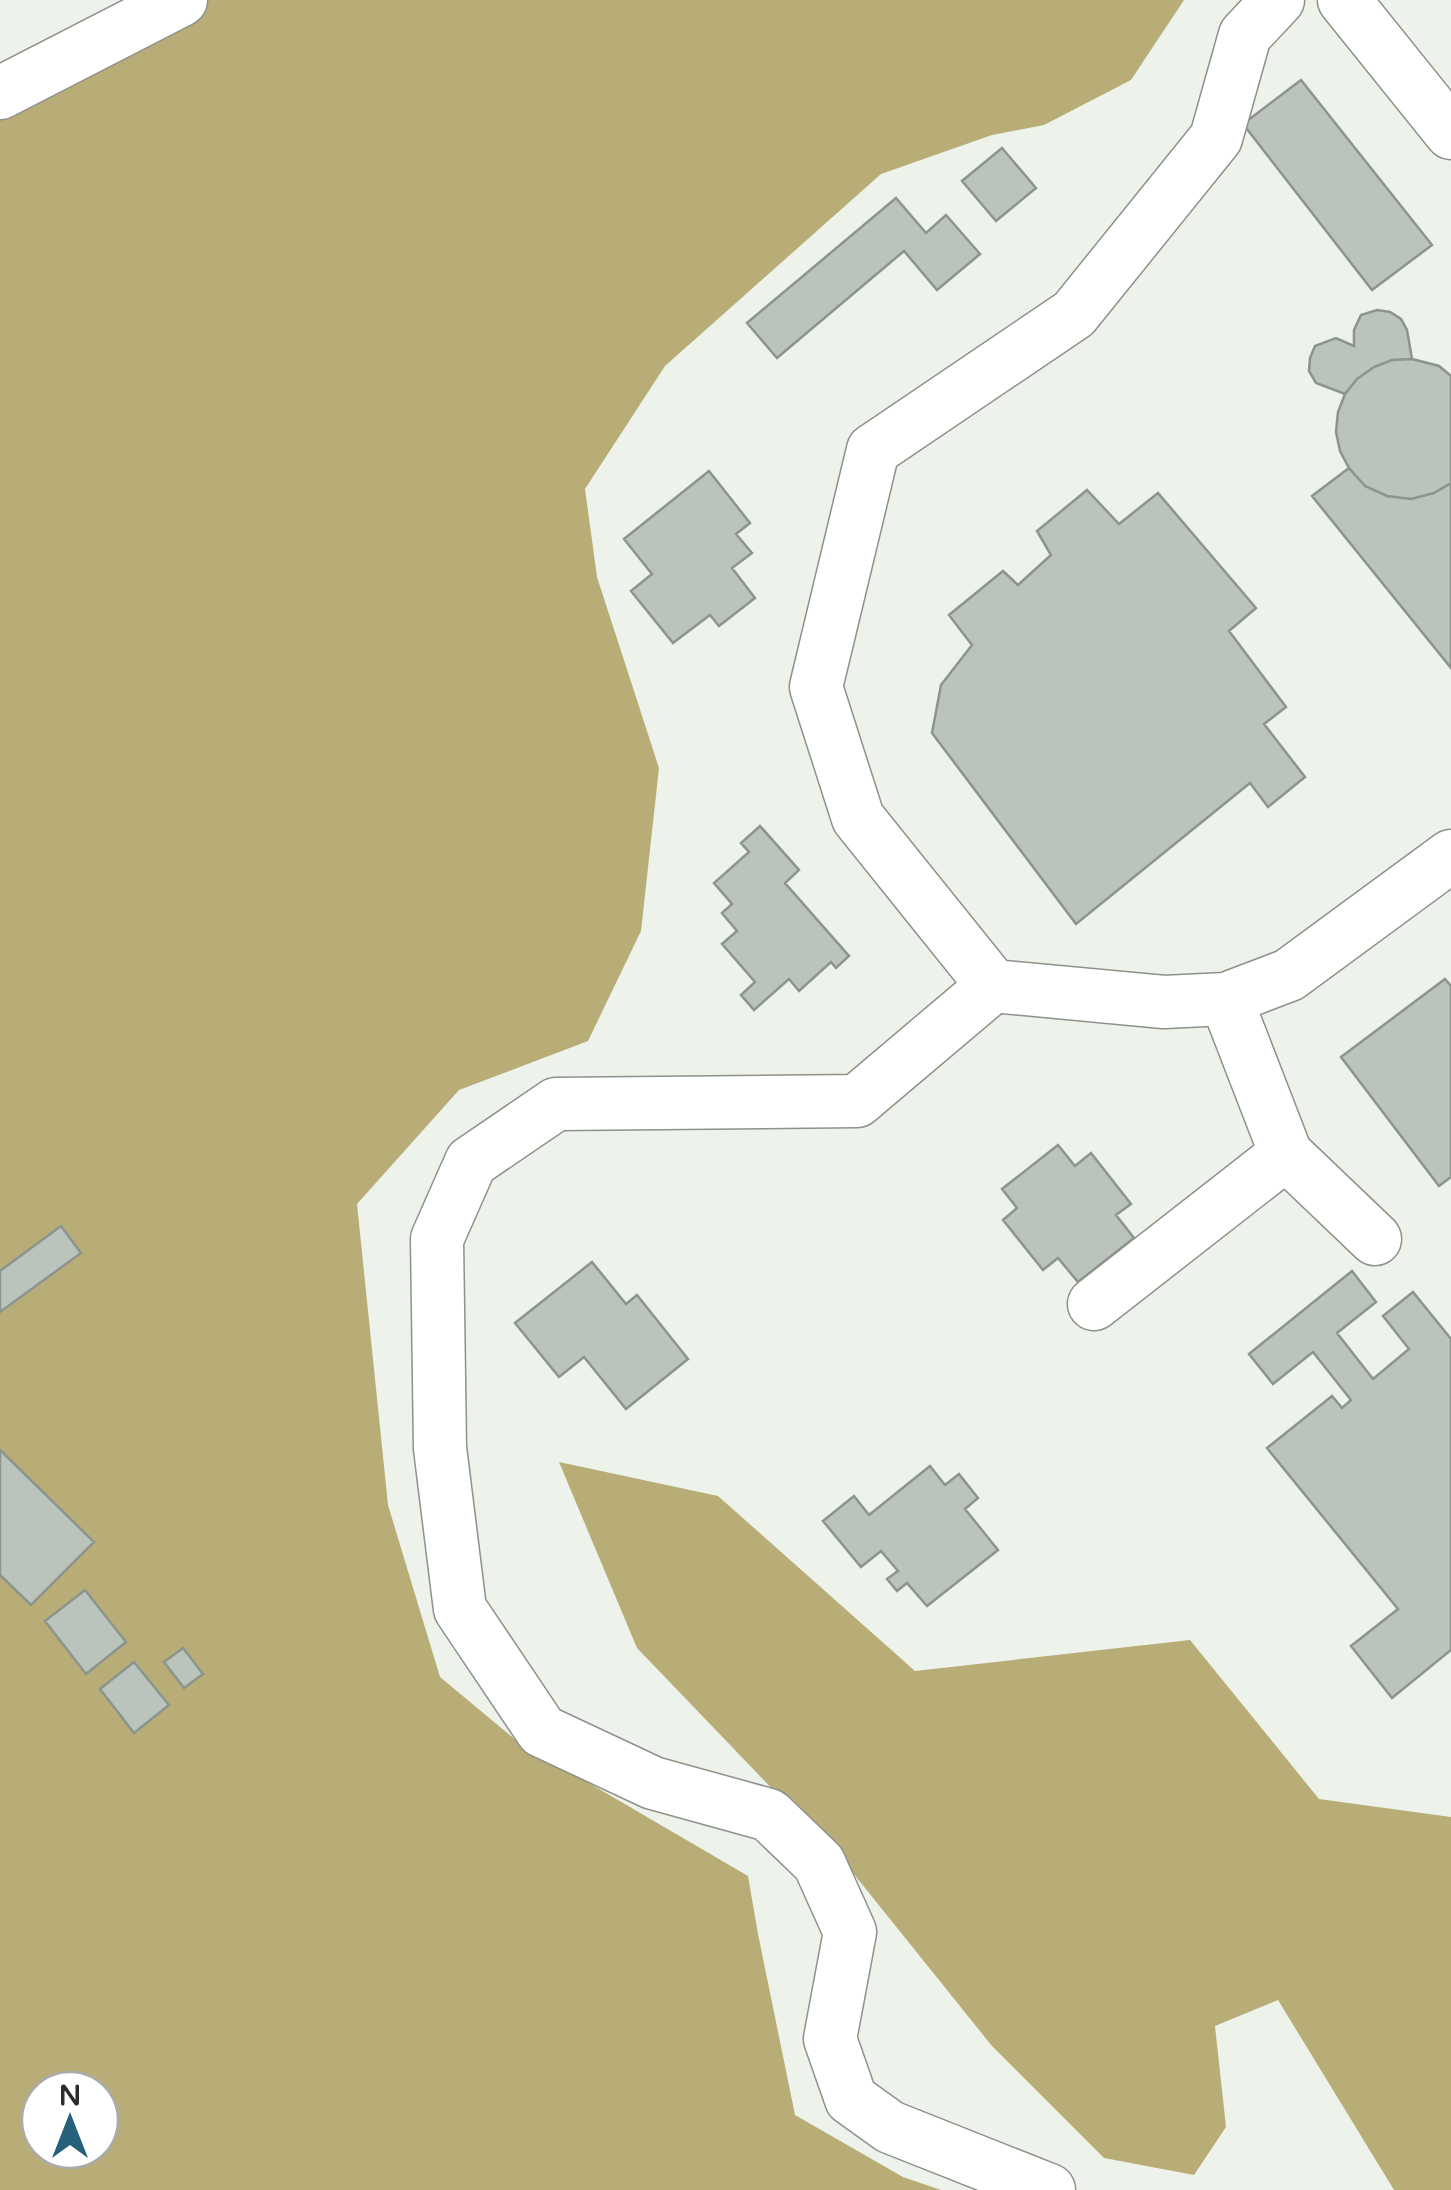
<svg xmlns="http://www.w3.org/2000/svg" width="1451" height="2190" viewBox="0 0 1451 2190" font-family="'Varela Round',sans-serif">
	<rect width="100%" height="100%" fill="#edf2ea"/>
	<path fill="#b9ad77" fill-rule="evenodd" d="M205,0H1184L1131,80L1044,125L992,135L881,174L665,366L585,489L597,577L659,768L641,931L588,1041L459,1090L357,1204L388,1505L440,1677L517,1741L748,1876L758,1934L795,2115L903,2177L941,2190H0V112ZM40,2090H100V2150H40Z
		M559,1462L718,1496L915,1671L1190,1640L1319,1799L1451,1817V2190H1394L1278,2000L1215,2026L1226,2127L1194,2175L1104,2158L992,2046L853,1873L637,1648Z"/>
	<path fill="#bbc3bd" stroke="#8c948e" stroke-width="2.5" d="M1301,80L1432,245L1372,290L1243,124Z
		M1002,148L1036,188L996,221L962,181Z
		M896,198L926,233L946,215L980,254L937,290L904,251L777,358L747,323Z
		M1377,310L1390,312L1401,319L1407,330L1412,359L1392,360L1374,367L1357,379L1345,394L1316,383L1309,371L1310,358L1315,346L1336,338L1354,346V330L1361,315Z
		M1412,359L1439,366L1451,376V483L1434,493L1411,499L1387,496L1365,486L1349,468L1340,451L1336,432L1338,412L1345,394L1357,379L1374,367L1392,360Z
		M1349,468L1365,486L1387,496L1411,499L1434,493L1451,483V668L1312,496Z
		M709,471L750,523L736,534L752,553L732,568L755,598L719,626L710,615L673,643L631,591L652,574L624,539Z
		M1087,490L1119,524L1158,493L1256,608L1229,631L1286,707L1264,724L1305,777L1268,807L1250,783L1076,924L932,733L941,685L972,645L949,615L1003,571L1018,585L1051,555L1037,531Z
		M760,826L799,870L785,883L849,956L836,968L831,962L799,991L789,979L754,1010L741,995L755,982L722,944L737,931L722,913L732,904L714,883L749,852L741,843Z
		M1445,979L1451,986V1177L1439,1186L1341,1057Z
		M1058,1145L1075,1166L1091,1153L1131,1204L1116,1215L1134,1238L1078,1282L1058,1258L1043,1270L1003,1220L1017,1208L1002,1189Z
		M61,1226L81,1253L0,1312V1271Z
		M592,1262L626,1304L637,1295L688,1359L626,1409L584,1357L559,1377L515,1323Z
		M1352,1271L1376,1302L1337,1333L1373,1379L1409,1349L1383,1316L1413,1292L1451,1339V1650L1392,1698L1351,1646L1398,1609L1267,1448L1332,1396L1342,1408L1351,1400L1313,1352L1273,1384L1249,1354Z
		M0,1450L94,1542L31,1605L0,1575Z
		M930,1466L945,1485L959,1474L978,1498L965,1509L998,1550L927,1606L907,1583L897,1591L887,1579L898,1571L881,1551L861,1567L823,1521L854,1496L869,1515Z
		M85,1590L126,1642L86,1674L45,1621Z
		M183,1648L203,1674L184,1688L164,1662Z
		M134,1662L169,1705L134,1733L100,1689Z"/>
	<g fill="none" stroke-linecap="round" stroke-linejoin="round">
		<defs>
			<path id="minor" d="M1278,0L1245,35L1216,138L1074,314L873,450L816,687L858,818L993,986L1164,1002L1226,999L1289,975L1451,856
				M1344,0L1451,133
				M0,93L181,0
				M993,986L857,1101L556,1104L471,1162L437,1239L440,1448L460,1609L542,1731L653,1783L769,1815L819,1863L850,1932L830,2039L851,2099L890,2127L1049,2190
				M1226,999L1286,1154L1375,1239
				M1094,1304L1286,1154"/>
		</defs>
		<use href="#minor" stroke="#8d928a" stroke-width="55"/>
		<use href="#minor" stroke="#fff" stroke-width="52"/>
	</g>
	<g transform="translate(70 2120)"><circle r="48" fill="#ffffff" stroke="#aaabaa" stroke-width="2.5"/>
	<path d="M0-8L18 38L0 25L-18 38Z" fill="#27607a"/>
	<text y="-15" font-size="28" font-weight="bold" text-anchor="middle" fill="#2b2d2a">N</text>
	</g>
</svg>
